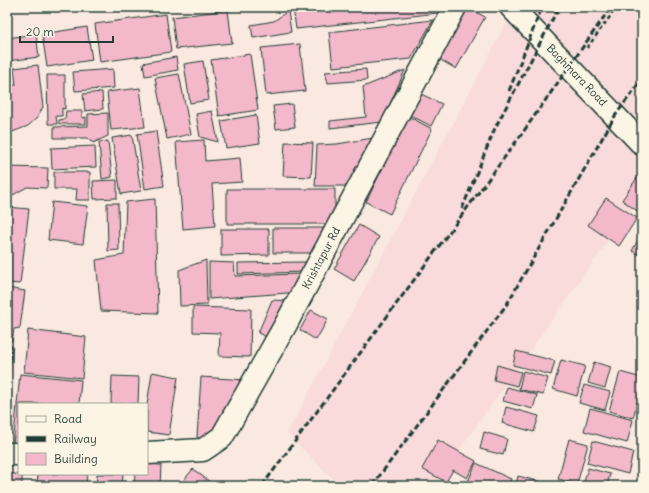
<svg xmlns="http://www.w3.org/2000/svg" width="649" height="493" viewBox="0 0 649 493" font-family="Delius,sans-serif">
	<rect width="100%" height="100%" fill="#fae9e0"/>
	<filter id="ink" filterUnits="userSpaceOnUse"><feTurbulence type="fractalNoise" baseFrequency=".025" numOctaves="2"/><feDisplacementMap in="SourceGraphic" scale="8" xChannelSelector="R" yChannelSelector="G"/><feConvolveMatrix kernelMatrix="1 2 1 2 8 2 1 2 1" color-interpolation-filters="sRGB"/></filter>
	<g filter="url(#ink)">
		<path fill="#f8dbda" d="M515,7H642V194L433,486H341L287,434Z"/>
		<path fill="#f3b9cb" stroke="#1f3d34" d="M293,7H440L438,13L296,29Z
			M462,7H467L485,17L456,69L434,56Z
			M228,10L232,43L176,49L172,17Z
			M288,11L291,32L253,38L251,25L274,21Z
			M166,14L171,52L100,62L95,24Z
			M433,20L411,59L333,67L329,32Z
			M87,27L92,60L47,67L42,34Z
			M36,34L39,57L7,61V38Z
			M300,44L305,91L266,95L261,48Z
			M250,54L258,110L219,116L211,60Z
			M176,57L178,70L145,76L143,63Z
			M203,61L209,100L190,103L184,64Z
			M38,65L43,107L37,118L28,126L7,134V86L16,85L14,68Z
			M113,69L114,88L75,91L73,72Z
			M366,69L367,80L328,83L325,72Z
			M405,70L382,122L330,128V121L366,117L363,87Z
			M179,74L191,134L167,139L155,78Z
			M47,75H65V109L62,108V116H56L57,124H48Z
			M140,88L145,127L111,130L107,92Z
			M102,92L103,109L85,111L83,94Z
			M419,93L442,104L431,126L408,114Z
			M292,104L295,127L276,129L273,106Z
			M66,111H82V118L86,117V124H59V120L65,119Z
			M212,111L218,142L200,137L196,114Z
			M108,113V136L93,143L88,138H54V127L88,126V114Z
			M256,115L260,143L226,148L221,121Z
			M408,116L432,129L390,214L366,202Z
			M156,131L164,186L145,189L137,134Z
			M132,135L141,191L121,194L112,138Z
			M373,138L349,186H315L317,145L337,144Z
			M204,140L205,161L240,158L242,182L212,184L215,226L183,229L176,142Z
			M108,141L112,177L102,179L99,142Z
			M285,142L313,143L311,177L283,176Z
			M95,146L96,167L52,169L51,148Z
			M7,167L48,168L47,188L27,187L13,195H7Z
			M54,172H90V200H76L77,189H54Z
			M641,172L642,173V210L640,213L622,200Z
			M117,180V198L94,199L93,181Z
			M227,189H335V224H227Z
			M606,198L637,218L619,246L588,225Z
			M155,199L158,313L101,311L96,260L124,255L126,202Z
			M52,202L88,206L83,244L48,240Z
			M107,203H118L119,250L108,251Z
			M7,207L29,209L20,284L7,283Z
			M359,225L379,237L354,281L334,269Z
			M273,228H331L314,253H273Z
			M221,229H269V255L221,256Z
			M642,232V256L632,251Z
			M206,260L207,305L180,306L179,270Z
			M209,262L234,263L235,276L302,274L300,292L209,299Z
			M306,262L305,272L238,274V263Z
			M7,288L25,291L20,328L14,329L12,341L7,340Z
			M272,300L296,301L275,341L258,333Z
			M193,307L251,309L250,357L219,356L220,333L193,332Z
			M311,310L328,319L316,340L300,330Z
			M28,330L86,337L82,378L24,372Z
			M7,345L12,346L9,387H7Z
			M516,351L555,361L551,375L513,365Z
			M561,360L585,366L577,396L553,389Z
			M594,362L611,367L605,388L588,383Z
			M497,365L521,372L517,386L494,380Z
			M523,371L548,378L543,395L519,389Z
			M152,372L178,377L169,435L147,432V405Z
			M620,372L642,378V384L633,418L609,411Z
			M20,374L81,380L79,404H19V446L13,445Z
			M112,376L139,377L138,404H111Z
			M201,377L246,380L206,444L197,437Z
			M584,385L610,392L605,410L579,403Z
			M507,387L537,395L533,409L503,401Z
			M506,407L539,416L534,432L502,423Z
			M590,408L633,420L627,443L584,431Z
			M484,432L507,439L503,455L480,449Z
			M569,439L588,444L577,484L558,479Z
			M438,440L476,461L467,478L453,470L446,482L422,469Z
			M593,441L633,452L628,474L587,463Z
			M476,463L511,479L508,486H472L467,484Z
			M147,464L161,465L160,486H134L135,474H147Z
			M588,468L610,474L607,486H583Z
			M193,469L210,482L207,486H179Z
			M7,473L22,475V486H7Z
			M38,474H87L86,486H37Z
			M97,474H123L122,486H96Z
			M518,476L541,482L540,486H516Z"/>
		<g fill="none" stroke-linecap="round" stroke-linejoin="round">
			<defs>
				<path id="secondary" d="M511,7L642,144
					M147,453L203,450L222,437L286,324L455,7
					M7,454H19"/>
			</defs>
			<use href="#secondary" stroke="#1f3d34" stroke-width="25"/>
			<path stroke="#1f3d34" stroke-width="2.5" stroke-dasharray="4 3" stroke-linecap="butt" d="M587,48L617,7"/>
			<use href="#secondary" stroke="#fcf5e5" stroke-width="22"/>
			<path stroke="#1f3d34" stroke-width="3" stroke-dasharray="6 3" stroke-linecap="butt" d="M509,91L542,7
				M462,209L495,128L559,7
				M262,486L521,135L611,7
				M372,486L507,304L615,116L642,79"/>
		</g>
	</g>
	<g text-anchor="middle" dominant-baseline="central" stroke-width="4" stroke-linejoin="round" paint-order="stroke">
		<g font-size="11" fill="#1f3d34" stroke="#fcf5e5">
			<text transform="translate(577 75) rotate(46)">Baghmara Road</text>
			<text transform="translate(321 258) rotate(-62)">Krishtapur Rd</text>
		</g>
	</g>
	<rect width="649" height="493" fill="none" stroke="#fcf5e5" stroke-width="24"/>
	<rect x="12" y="12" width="625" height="469" fill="none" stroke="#1f3d34" stroke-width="1.5" filter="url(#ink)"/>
	<rect x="18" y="403" width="130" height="72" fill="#fcf5e5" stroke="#a4ab9e"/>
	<rect x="26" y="416" width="20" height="6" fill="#fcf5e5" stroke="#a4ab9e"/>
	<text x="54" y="423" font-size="12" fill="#1f3d34">Road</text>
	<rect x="26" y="436" width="20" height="6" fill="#1f3d34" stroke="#a4ab9e"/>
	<text x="54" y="443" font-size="12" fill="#1f3d34">Railway</text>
	<rect x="26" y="453" width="20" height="12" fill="#f3b9cb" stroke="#a4ab9e"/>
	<text x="54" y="463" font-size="12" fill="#1f3d34">Building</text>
	<path d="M20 36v6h93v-6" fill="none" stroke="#1f3d34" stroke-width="2"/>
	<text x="26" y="36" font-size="12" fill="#1f3d34" stroke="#fcf5e5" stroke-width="3" paint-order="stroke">20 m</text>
</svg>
